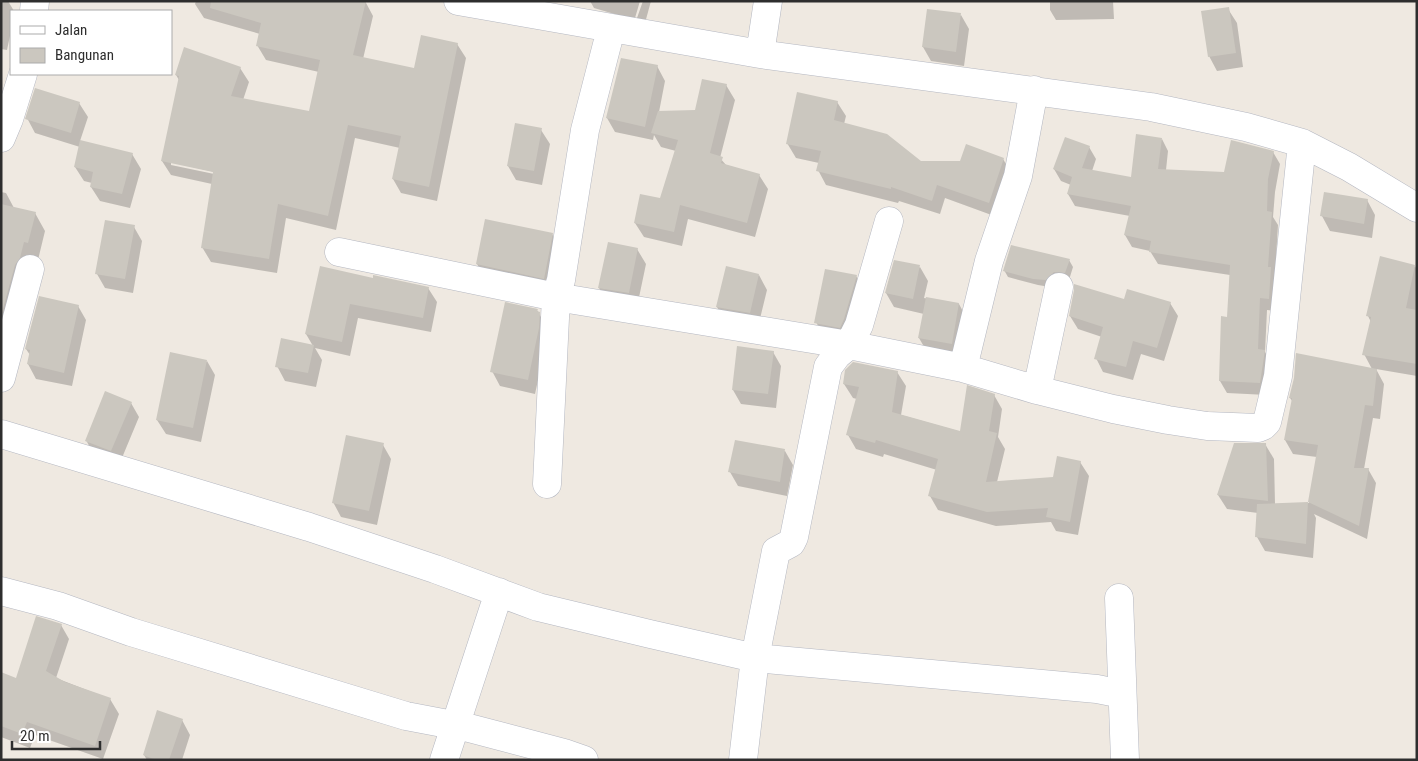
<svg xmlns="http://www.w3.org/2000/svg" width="1418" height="761" viewBox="0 0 1418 761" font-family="'Roboto Condensed',sans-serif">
	<rect width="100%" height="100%" fill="#efe9e1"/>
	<path fill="#0003" fill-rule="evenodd" d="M1,1H8L14,11H11V31L7,50L1,49Z
		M196,1H365L373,16L363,59L415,70L457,44L466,58L437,201L401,193L393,179L400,148L355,138L336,230L286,218L277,273L211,262L202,247L212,184L171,175L162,161L179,80L176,75L240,68L249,82L243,100L310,113L319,72L266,60L257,45L260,34L204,18L195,4ZM171,162L219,173V175L171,165Z
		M590,1H640L635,18H637L643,1H651L645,23L594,8Z
		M1050,1H1113L1114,19L1056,20L1050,10Z
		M1228,9L1237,23L1243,67L1217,71L1209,56Z
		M961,15L969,29L964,66L931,61L923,47Z
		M657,66L665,81L659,112L696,111L726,85L735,100L720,158L726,165L759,175L768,189L755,237L688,219L682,246L644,237L635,223L661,199L676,151L661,147L654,135L653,140L615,132L607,118Z
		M837,102L846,116L844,124L921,162L961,163L1003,159L1012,174L997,217L945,198L940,214L899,201L898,203L826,185L818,170L819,163L796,158L787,143Z
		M79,103L88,117L80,141L132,154L141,169L130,208L100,201L91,187L92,183L84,181L75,167L80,147L35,133L27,118Z
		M541,130L550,144L542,185L516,180L508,166Z
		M1162,139L1168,151L1166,170L1225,173L1273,152L1280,164L1275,192L1273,217L1278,225L1275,275L1276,311L1267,310L1265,352L1271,363L1267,395L1227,393L1220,381L1228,319L1230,275L1158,264L1150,251L1132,247L1125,235L1130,216L1075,206L1068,194L1071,185L1061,181L1054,169L1089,147L1096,159L1092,171L1132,178Z
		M1,192L6,193L14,208L35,213L45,231L38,260L1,355Z
		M1367,200L1375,215L1372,238L1330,231L1322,216Z
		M134,227L142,241L133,293L105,288L97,274Z
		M552,234L560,249L552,292L485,279L477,264Z
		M637,249L646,264L637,307L607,302L599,288Z
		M1069,260L1073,267L1069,280L1050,287L1038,285L1008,277L1004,270Z
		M1415,266L1417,270V376L1376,369L1384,384L1380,419L1373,418L1364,469H1368L1376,483L1367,539L1314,514L1316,518L1313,558L1265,551L1257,537L1258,513L1227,509L1218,495L1265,444L1274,459L1275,504L1309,503L1317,457L1293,454L1285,440L1293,402L1290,398L1372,369L1364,354L1371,322L1368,316Z
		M920,267L928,281L924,298L959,304L967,319L960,358L927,352L919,338L924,314L894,307L886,293Z
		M759,275L767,290L758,327L725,322L717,307Z
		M856,276L865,291L852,334L824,337L816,322Z
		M374,279L428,288L437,302L431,332L358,318L350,356L315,348L322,360L316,387L285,381L277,366L313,346L306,334Z
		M1125,300L1170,303L1178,316L1164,361L1141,354L1133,380L1103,372L1096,358L1102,337L1078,329L1070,316Z
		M78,306L86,320L72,386L36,379L28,364L30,355L26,349Z
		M537,310L547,328L546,343L535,394L500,386L492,371Z
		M773,352L781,366L776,408L741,404L733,390Z
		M207,361L215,375L201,442L166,434L157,420Z
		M897,372L906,386L901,415L961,432L994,395L1002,409L998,437L1005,449L997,482L1054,478L1080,462L1089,476L1078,535L1056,531L1051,522L996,526L938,510L930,496L937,470L884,454L883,457L856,449L848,435L857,399L853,398L844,384Z
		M131,403L139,417L119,465L94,455L86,440Z
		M383,445L391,459L377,525L341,517L333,502Z
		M785,451L793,465L787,496L738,486L730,472Z
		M61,625L69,639L56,678L110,699L119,714L103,759L35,735L30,748L1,737V673L16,679Z
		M182,720L190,735L182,760H147L144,755Z"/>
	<path fill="#cbc7bf" d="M211,1H366L353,55L414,68L421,35L458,43L429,187L392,179L401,136L348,125L328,216L278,204L269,259L201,248L213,172L161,161L179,76L175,75L184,47L241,67L231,96L309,111L320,60L256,46L261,23L210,8Z
		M1229,7L1236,53L1208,57L1201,11Z
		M927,9L961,13L956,52L922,47Z
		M621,58L658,65L645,127L606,118Z
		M702,79L727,84L710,153L723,157L721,163L760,174L747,223L680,205L674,232L634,223L640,194L660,198L678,140L651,133L658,111L695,110Z
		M35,88L80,102L71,133L25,119Z
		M797,92L838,101L834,120L887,134L921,161H960L966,144L1004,158L989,203L937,185L932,201L891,187V189L816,171L821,151L786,144Z
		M515,123L542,128L534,171L507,166Z
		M1136,134L1162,138L1158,169L1224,172L1231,140L1274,151L1268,179L1267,211L1272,212L1268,267H1271L1269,299L1260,298L1258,349L1265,350L1260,383L1219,381L1221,316L1227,317L1230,265L1149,252L1151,241L1124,235L1131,206L1067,194L1072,177L1053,169L1065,137L1090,146L1082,168L1131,177Z
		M80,140L133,153L122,194L90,187L93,172L74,167Z
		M1324,192L1368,199L1364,224L1320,216Z
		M1,204L36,212L28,243L24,242L20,258L15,265L1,316Z
		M485,219L553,233L544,279L476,264Z
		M105,220L135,225L125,279L95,274Z
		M608,242L638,248L629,293L598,288Z
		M1011,245L1070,259L1065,273L1054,272L1046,280L1033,279L1003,271Z
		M1380,256L1415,265L1406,308L1417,310V364L1362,355L1371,317L1366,316Z
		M894,260L920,265L913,299L885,293Z
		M320,266L373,278V275L429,287L423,318L350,304L342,342L305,334Z
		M726,266L759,274L750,313L716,307Z
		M825,269L857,275L844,319L840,328L814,323Z
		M1074,284L1124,299L1127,289L1171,302L1157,348L1133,341L1126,367L1094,359L1103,327L1069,316L1074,290Z
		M39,296L79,305L64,373L27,364L30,350L25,349Z
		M926,297L959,303L952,344L918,338Z
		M505,302L538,309L537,311L540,312L539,328L528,380L490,372Z
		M281,338L314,345L308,373L275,367Z
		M737,346L774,351L768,394L732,390Z
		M170,352L207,360L193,428L156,420Z
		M1296,353L1377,369L1373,406L1365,405L1354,468H1369L1359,526L1308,502L1318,445L1284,440L1292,398H1289L1294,378Z
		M853,362L898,371L892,412L960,431L967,385L995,394L989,431L997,433L986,482L1053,477L1057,456L1081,461L1070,522L1046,517L1048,508L987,512L928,496L938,459L876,440L875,443L846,435L859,387L843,384L845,370Z
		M105,391L132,402L111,451L85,441Z
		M346,435L384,443L369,511L332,503Z
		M735,440L785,449L780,482L728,472Z
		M1234,443H1266L1268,501L1217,495Z
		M1308,502L1306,544L1255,537L1257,504Z
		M36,616L62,624L46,671L65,682L111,698L95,746L27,722L22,734L1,726V672L16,678Z
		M157,710L183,719L169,760H156L143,755Z"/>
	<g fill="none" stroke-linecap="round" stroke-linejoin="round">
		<defs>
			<path id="minor" d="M458,1L760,54L1151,107L1246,127L1302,143L1349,167L1417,208
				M34,11L35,1
				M760,54L768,1
				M1034,90L1018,176L989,261L963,368L1037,390L1113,409L1168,420L1207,426L1258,428L1263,426L1267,422L1278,376L1302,143
				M1,138L9,119L23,74
				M339,252L556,297L849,345L963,368
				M1,378L30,269
				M1037,390L1059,287
				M1,434L309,527L435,569L538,607L650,634L755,658L1097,689L1122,694
				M547,484L556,297L561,280L585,130L611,29
				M1,591L58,606L131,632L406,716L469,728L564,753L584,760
				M1119,598L1125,760
				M444,760L499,592
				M743,760L755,658L776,551L791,543L794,537L828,367L837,355L849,345L859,325L889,221"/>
		</defs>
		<use href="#minor" stroke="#b4b7c1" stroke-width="29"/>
		<use href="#minor" stroke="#fff" stroke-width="28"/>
	</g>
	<rect width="1418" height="761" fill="none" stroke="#2e2e2e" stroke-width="5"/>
	<rect x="10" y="10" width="162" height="65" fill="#ffffff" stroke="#ababab"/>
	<rect x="20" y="26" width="25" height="8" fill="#ffffff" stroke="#ababab"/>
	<text x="55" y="35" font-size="15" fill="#2e2e2e">Jalan</text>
	<rect x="20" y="48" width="25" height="15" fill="#cbc7bf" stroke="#ababab"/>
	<text x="55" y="60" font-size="15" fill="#2e2e2e">Bangunan</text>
	<path d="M12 741v8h88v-8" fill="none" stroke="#2e2e2e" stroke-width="2.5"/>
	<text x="20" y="741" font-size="15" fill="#2e2e2e" stroke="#ffffff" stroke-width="4" paint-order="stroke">20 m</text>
</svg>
